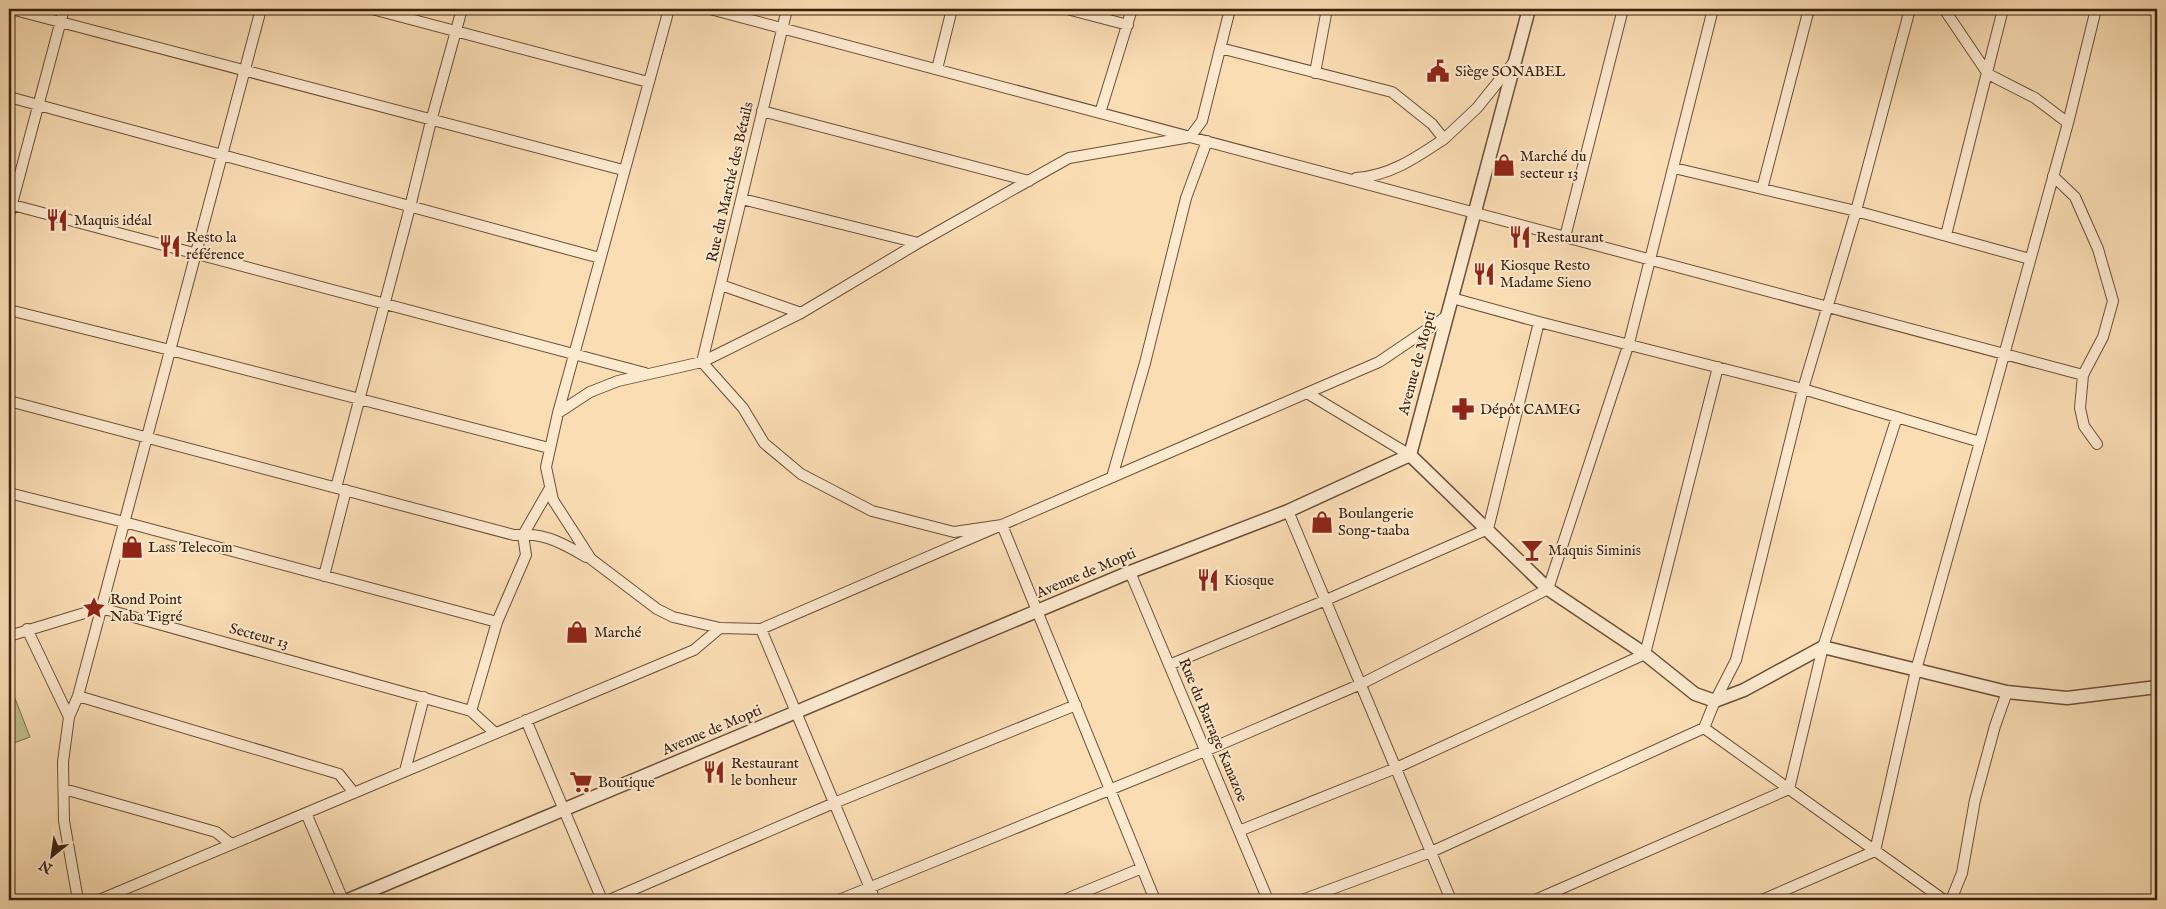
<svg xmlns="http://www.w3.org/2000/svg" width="2166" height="909" viewBox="0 0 2166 909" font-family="'IM FELL English',serif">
	<rect width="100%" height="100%" fill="#fbddb4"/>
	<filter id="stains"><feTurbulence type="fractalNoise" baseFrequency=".004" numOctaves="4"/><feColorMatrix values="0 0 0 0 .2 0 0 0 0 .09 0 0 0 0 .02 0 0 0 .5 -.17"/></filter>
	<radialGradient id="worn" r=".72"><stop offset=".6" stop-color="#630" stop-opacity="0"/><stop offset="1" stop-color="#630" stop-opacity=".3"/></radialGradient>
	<path fill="#bfc08c" stroke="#7c704e" d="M9,683L30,737L9,745Z"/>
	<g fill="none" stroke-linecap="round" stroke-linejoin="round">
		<defs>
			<path id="minor" d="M11,9L623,170
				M372,9L648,82
				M710,9L2083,375
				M787,9L702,362L743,408L764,443L801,474L872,511L954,532L1002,525L1155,900
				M1067,9L1128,25
				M1944,9L1988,74L2035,98L2068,123
				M1220,48L1392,92L1432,124L1444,139C1417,157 1390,176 1356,178
				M937,69L952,9
				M1315,73L1327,9
				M9,97L600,258
				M762,111L1029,181
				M1100,113L1132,9
				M1444,139L1477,108L1514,62
				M1674,168L1856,211L2030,259
				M2053,176L2075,197L2098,249L2113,301L2103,337L2083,375L2080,408L2084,426L2097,444
				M1762,189L1809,9
				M742,199L918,243
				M9,204L645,373
				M9,215L64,9
				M1946,235L2003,9
				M1565,237L1623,9
				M721,285L801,313
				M9,310L170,350L549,448
				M1539,322L1803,389L1856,211L1910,9
				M1307,393L1379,362L1447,316
				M9,401L514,535H523L550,488
				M558,413L669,9
				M1112,477L1145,363L1186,198L1207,141
				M336,488L410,207L431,121L462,9
				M9,493L124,522L497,622L471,711
				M1288,511L1451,900
				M1130,572L1268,900
				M324,576L346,490
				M497,622L526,555L523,535C545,533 568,546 586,557
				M720,628L761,629L1307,393L1410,455
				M27,629L69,717
				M761,629L875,900
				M9,636L101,608L471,711L495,733
				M1169,665L1326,600L1488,529L1539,322L1452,298
				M78,696L339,774L354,793
				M526,720L602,900
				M1704,728L1944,900
				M405,771L424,697
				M64,789L216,832L231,844
				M306,813L343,900
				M1239,831L1396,768L1645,654L1718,367
				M78,900L64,821L63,762L69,717L78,696L261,9
				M99,900L694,650L720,628L673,617L657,609L591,559L553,500L546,467L558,413L590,392L618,381L702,362L801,313L918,243L1069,158L1190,137L1202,121L1230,9
				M609,900L834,803L1076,705
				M839,900L1205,751L1361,684L1548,589L1629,343L1713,9
				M1064,900L1142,868
				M1302,900L1431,852L1704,728L1715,701L1736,660L1803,389L1980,442L2068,123L2096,9
				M1535,900L1789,789L1823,647L1897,417
				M1762,900L1875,851L1916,670L1980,442
				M1951,900L1962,873L1975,800L1995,726L2007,692"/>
			<path id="tertiary" d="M1410,455L1548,589L1645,654L1695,694L1715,701L1744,690L1823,647L2007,692L2067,698L2157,687
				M348,900L1130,572L1288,511L1410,455L1529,9"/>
		</defs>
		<use href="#minor" stroke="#6a503a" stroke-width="12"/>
		<use href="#tertiary" stroke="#6a503a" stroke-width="15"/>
		<use href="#minor" stroke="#fce9ce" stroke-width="10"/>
		<use href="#tertiary" stroke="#fce9ce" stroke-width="12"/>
	</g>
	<defs>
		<symbol id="civic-bare" viewBox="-9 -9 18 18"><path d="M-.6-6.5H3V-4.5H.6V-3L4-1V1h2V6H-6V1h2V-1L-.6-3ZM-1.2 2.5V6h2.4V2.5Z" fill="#8f2418" stroke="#fce9ce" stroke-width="2.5" paint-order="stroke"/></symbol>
		<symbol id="shop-bare" viewBox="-9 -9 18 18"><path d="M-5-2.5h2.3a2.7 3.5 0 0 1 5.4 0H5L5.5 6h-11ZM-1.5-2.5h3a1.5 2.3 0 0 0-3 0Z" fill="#8f2418" stroke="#fce9ce" stroke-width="2.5" paint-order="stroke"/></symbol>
		<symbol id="restaurant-bare" viewBox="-9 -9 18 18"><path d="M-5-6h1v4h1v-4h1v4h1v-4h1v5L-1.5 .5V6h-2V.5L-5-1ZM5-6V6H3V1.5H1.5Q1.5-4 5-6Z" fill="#8f2418" stroke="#fce9ce" stroke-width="2.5" paint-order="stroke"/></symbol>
		<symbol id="pharmacy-bare" viewBox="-9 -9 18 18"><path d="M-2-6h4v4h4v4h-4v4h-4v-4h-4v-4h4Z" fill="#8f2418" stroke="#fce9ce" stroke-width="2.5" paint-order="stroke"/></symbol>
		<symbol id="bar-bare" viewBox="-9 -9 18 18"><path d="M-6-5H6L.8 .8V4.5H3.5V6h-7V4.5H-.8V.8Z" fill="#8f2418" stroke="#fce9ce" stroke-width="2.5" paint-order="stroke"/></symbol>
		<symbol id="sight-bare" viewBox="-9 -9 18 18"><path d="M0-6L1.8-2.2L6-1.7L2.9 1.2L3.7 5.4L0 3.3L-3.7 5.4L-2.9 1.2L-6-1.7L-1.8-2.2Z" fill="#8f2418" stroke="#fce9ce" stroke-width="2.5" paint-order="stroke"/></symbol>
		<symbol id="supermarket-bare" viewBox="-9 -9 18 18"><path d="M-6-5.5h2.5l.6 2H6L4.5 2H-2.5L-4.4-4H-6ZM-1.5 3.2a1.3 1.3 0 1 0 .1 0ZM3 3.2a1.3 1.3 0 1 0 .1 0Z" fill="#8f2418" stroke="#fce9ce" stroke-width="2.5" paint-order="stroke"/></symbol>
	</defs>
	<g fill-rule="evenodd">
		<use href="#civic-bare" x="1422" y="55" width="32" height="32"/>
		<use href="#shop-bare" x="1488" y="149" width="32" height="32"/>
		<use href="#restaurant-bare" x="41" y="204" width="32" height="32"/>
		<use href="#restaurant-bare" x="1504" y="221" width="32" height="32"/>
		<use href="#restaurant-bare" x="154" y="230" width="32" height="32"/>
		<use href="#restaurant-bare" x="1468" y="258" width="32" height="32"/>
		<use href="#pharmacy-bare" x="1447" y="393" width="32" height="32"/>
		<use href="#shop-bare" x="1306" y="506" width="32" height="32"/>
		<use href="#shop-bare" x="116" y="531" width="32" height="32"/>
		<use href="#bar-bare" x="1516" y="534" width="32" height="32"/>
		<use href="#restaurant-bare" x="1192" y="564" width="32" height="32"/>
		<use href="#sight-bare" x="78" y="592" width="32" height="32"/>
		<use href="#shop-bare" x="561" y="616" width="32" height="32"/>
		<use href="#restaurant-bare" x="698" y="756" width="32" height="32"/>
		<use href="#supermarket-bare" x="565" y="766" width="32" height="32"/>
	</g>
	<g text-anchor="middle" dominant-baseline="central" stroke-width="4" stroke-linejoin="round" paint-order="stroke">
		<g font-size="15" fill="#392111" stroke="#fce9ce" text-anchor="start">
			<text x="1455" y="71">Siège SONABEL</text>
			<text x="1520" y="156">Marché du<tspan x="1520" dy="17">secteur 13</tspan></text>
			<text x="74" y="220">Maquis idéal</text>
			<text x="186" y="237">Resto la<tspan x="186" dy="17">référence</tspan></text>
			<text x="1536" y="237">Restaurant</text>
			<text x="1500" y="265">Kiosque Resto<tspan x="1500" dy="17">Madame Sieno</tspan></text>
			<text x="1480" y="409">Dépôt CAMEG</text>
			<text x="1338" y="513">Boulangerie<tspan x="1338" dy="17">Song-taaba</tspan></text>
			<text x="148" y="547">Lass Telecom</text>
			<text x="1548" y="550">Maquis Siminis</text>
			<text x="1224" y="580">Kiosque</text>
			<text x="110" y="599">Rond Point<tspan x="110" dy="17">Naba Tigré</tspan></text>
			<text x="594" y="632">Marché</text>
			<text x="731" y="763">Restaurant<tspan x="731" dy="17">le bonheur</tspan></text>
			<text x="598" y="782">Boutique</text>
		</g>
		<g font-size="15" fill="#392111" stroke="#fce9ce">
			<text transform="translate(730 182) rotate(-77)">Rue du Marché des Bétails</text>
			<text transform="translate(1417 363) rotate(-75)">Avenue de Mopti</text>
			<text transform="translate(1086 573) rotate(-23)">Avenue de Mopti</text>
			<text transform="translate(259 636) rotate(15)">Secteur 13</text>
			<text transform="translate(712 730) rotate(-23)">Avenue de Mopti</text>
			<text transform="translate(1213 730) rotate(67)">Rue du Barrage Kanazoe</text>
		</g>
	</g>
	<rect width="2166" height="909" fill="none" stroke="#fbddb4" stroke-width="30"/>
	<rect x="10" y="10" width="2146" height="889" fill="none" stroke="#392111" stroke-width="2.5"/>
	<rect x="15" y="15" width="2136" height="879" fill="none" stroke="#392111"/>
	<g transform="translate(52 856) rotate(210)" stroke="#fce9ce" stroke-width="4" paint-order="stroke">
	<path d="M0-4L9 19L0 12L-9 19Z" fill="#392111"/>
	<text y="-8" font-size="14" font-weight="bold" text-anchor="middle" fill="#392111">N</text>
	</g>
	<rect width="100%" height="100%" filter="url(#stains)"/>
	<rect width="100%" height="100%" fill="url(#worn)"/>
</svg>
